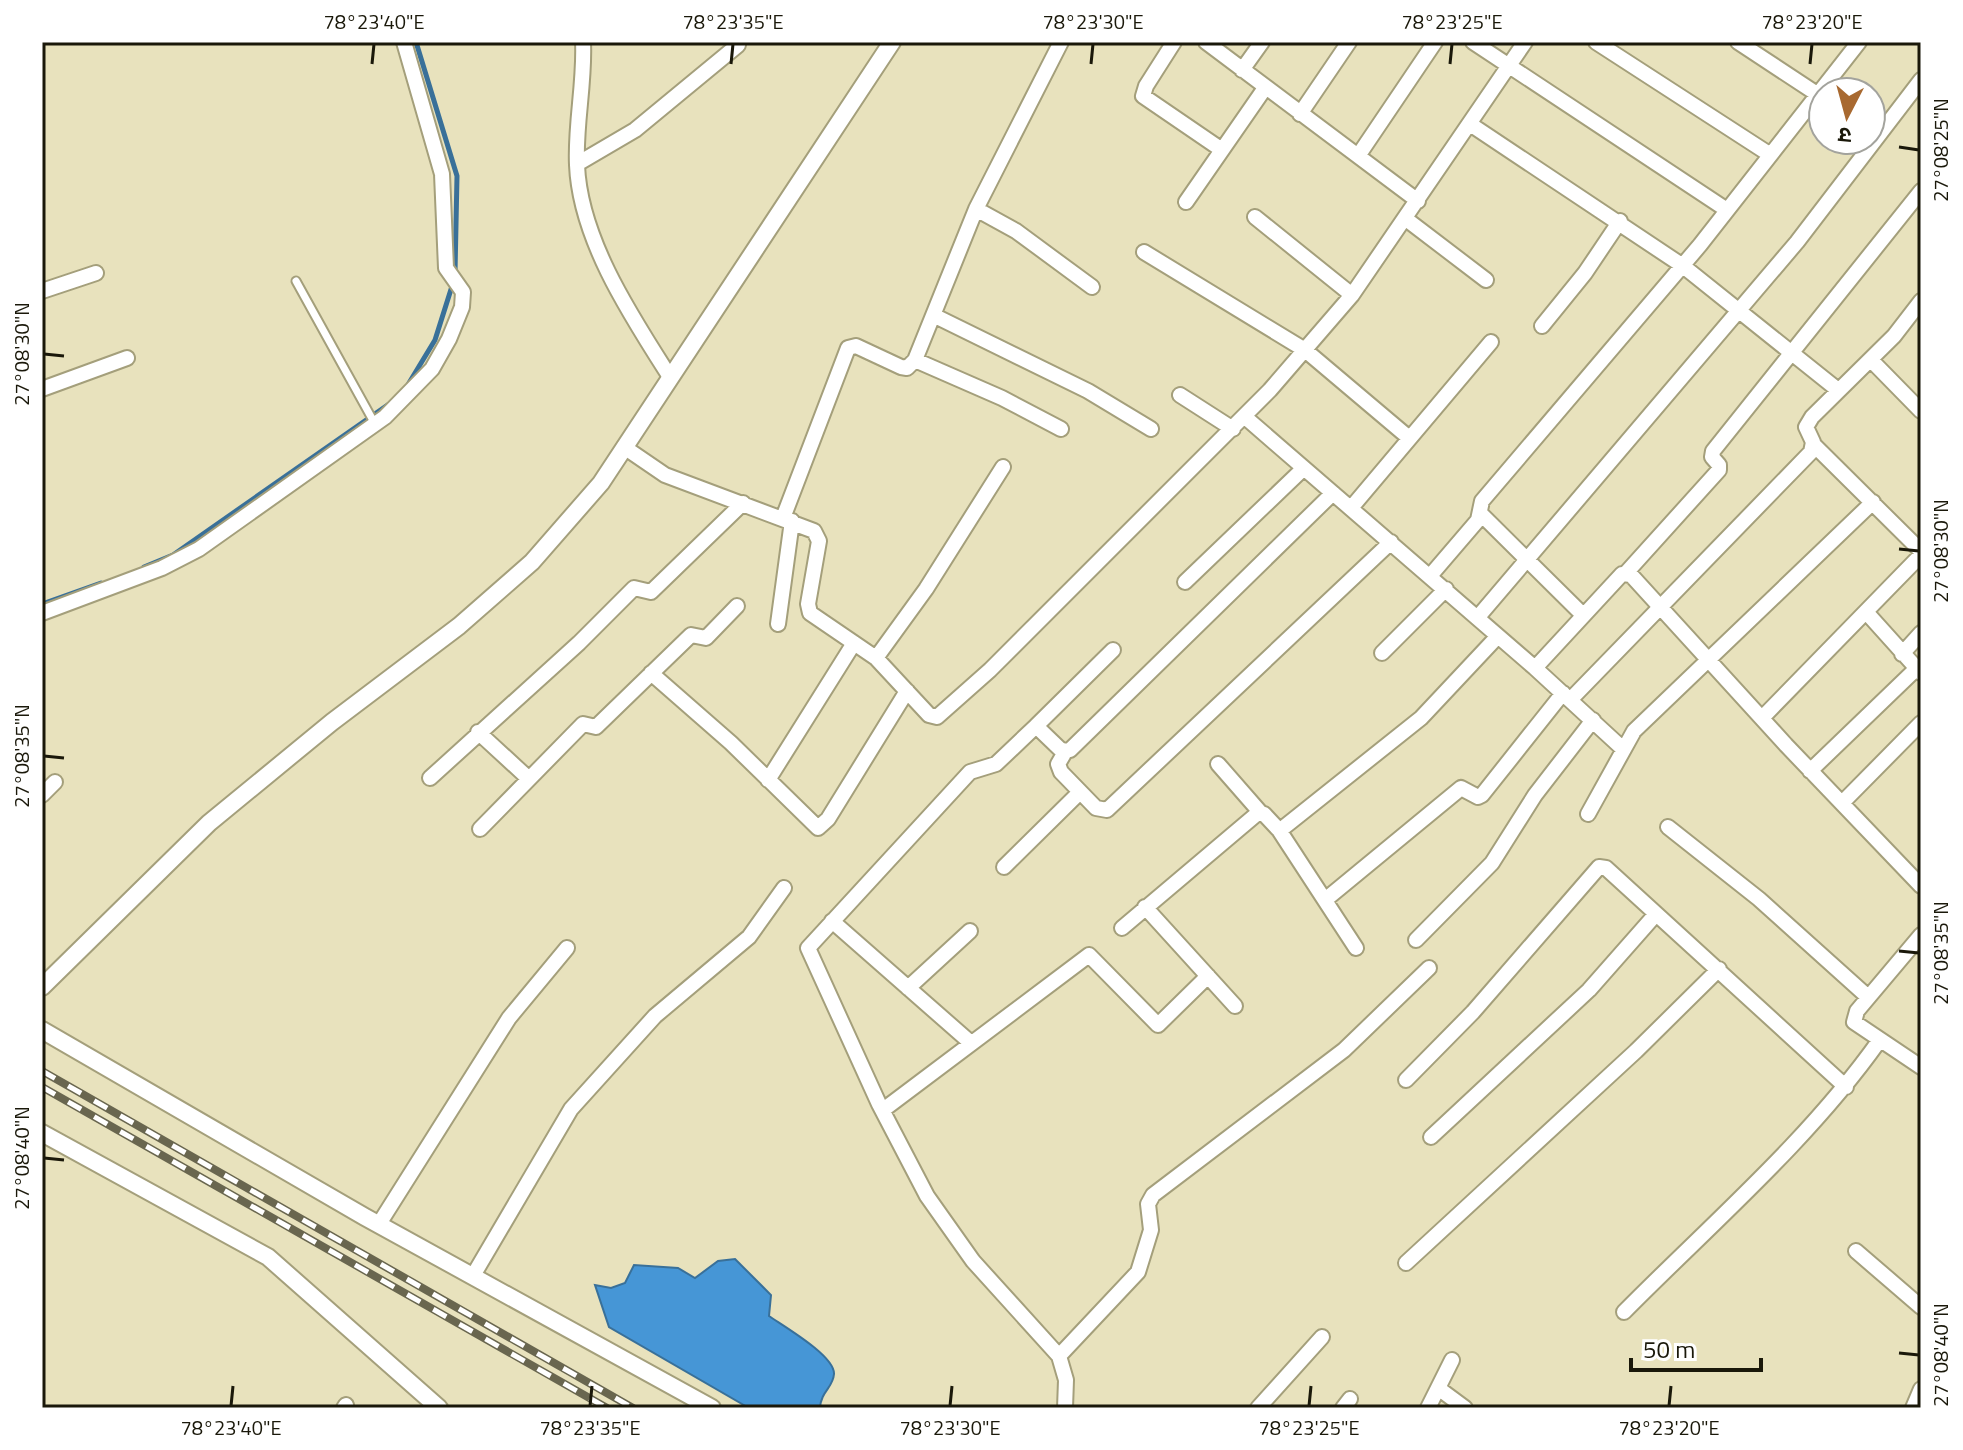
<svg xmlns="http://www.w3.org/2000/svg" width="1963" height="1450" viewBox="0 0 1963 1450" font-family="'Titillium Web','Noto Sans Devanagari',sans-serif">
	<rect width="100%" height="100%" fill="#e8e2bd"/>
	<path fill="#4696d6" stroke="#397099" stroke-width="2" d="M735,1259L771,1295L769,1316C785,1327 835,1356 834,1374C833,1388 821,1391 820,1408H749L609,1327L595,1285L611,1288L625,1283L634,1265L678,1268L695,1278L718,1261Z"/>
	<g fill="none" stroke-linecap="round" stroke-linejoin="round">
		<path stroke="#397099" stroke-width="5" d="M416,42L457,176L455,273
			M409,383L435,340L453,283
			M144,567L173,555L392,402
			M42,604L101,583"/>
		<defs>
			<path id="service" d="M296,281L375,424"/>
			<path id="minor" d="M583,42C585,83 575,124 577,165C580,239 631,316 670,377
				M1174,42L1146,86L1143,96L1222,150
				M1206,42L1418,201
				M1473,42L1727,210
				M1596,42L1769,154
				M1738,42L1817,94
				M1242,70L1262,42
				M1300,114L1349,42
				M1470,124L1683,266L1838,390
				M1358,156L1435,42
				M577,164L635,130L738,45
				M1186,202L1265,88
				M976,209L1016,231L1092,287
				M1255,217L1352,295
				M1406,219L1486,280
				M1144,252L1305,350L1408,437
				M42,291L96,273
				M935,316L1088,391L1151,429
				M1542,326L1585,273L1620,221
				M915,360L1002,398L1061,429
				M1871,360L1921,411
				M42,389L127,358
				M1180,395L1233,429
				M1245,417L1535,668L1622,574L1631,575L1786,745L1921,886
				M1813,444L1921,551
				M624,447L665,475L814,531L819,541L808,604L810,613L876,658L929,715L937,717L990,670L1270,390L1352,295L1525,42
				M1351,508L1491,342
				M1480,513L1583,615
				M783,518L848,348L856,346L901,367L907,368L915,360L976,209L1061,42
				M1626,573L1719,470V465L1712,457L1713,451L1921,191
				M1430,576L1478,520L1482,501L1700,245L1859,42
				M1185,582L1304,468
				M42,613L162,568L199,549L385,417L432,369L449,339L462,307L463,292L446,268L442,174L404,42
				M1867,613L1921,673
				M1478,617L1797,242L1921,80
				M778,624L792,521
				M1382,653L1446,589
				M1902,654L1921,633
				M876,658L926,589L1003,467
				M1535,668L1622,748
				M651,673L731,743L818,828L828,819L907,691
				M1570,700L1811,452L1813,442L1806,427L1812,417L1894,336L1921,301
				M1762,718L1921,555
				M1036,726L1113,650
				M478,732L528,778
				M1065,752L1058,764L1061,772L1096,808L1107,810L1391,542
				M1218,764L1260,812
				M1810,771L1916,669
				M430,778L579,643L634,588L651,592L743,503
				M768,780L854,643
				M42,795L55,782
				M1842,803L1921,723
				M1588,814L1634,731L1873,502
				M1668,827L1759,899L1868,997
				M480,829L583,724L596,727L691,635L706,638L737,606
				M1279,830L1356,948
				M1004,867L1080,792
				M1325,900L1461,788L1478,797L1482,795L1563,693
				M1145,907L1235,1006
				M832,921L971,1043
				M1122,928L1258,813L1264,814L1278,829L1283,828L1421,718L1498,636
				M1921,935L1857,1011L1854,1022L1921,1067
				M1416,940L1492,863L1535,795L1593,720
				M908,988L970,931
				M1406,1080L1473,1012L1599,867L1606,868L1846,1087
				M883,1110L1089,955L1158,1025L1208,976
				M1431,1137L1589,990L1656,914
				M379,1224L509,1018L567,948
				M1856,1251L1921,1307
				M1406,1263L1636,1051L1719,969
				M474,1274L571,1109L655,1016L749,937L784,888
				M1624,1312C1711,1224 1808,1141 1879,1041
				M1059,1356L1138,1272L1151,1230L1148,1204L1153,1195L1344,1050L1429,968
				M1438,1388L1465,1408
				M344,1408L346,1405
				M1065,1408L1066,1380L1059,1356L973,1261L927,1196L879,1104L808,948L970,772L996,764L1036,726L1062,751L1070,750L1333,493
				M1258,1408L1322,1337
				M1343,1408L1350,1399
				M1428,1408L1452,1360
				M1913,1408L1921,1389"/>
			<path id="tertiary" d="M42,987L209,823L332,722L459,626L532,562L601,483L892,42
				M42,1030L365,1217L712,1408
				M42,1133L268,1257L439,1408"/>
		</defs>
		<use href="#service" stroke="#a49f7b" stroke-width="11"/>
		<use href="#minor" stroke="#a49f7b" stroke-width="18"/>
		<use href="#tertiary" stroke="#a49f7b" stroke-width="20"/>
		<use href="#service" stroke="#fff" stroke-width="7"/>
		<use href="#minor" stroke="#fff" stroke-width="14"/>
		<use href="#tertiary" stroke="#fff" stroke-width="16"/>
		<defs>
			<path id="rail" d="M42,1071L633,1408
				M42,1087L607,1408"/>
		</defs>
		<use href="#rail" stroke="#69664f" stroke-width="8"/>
		<use href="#rail" stroke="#fff" stroke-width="5" stroke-dasharray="15" stroke-linecap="butt"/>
	</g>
	<path fill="none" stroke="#1a180a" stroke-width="3" d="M372,64L374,44M731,64L733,44M1091,64L1093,44M1450,64L1452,44M1810,64L1812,44M1899,147L1919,150M44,354L64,356M1899,549L1919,551M44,756L64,758M1899,951L1919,953M44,1158L64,1160M1899,1353L1919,1355M231,1406L233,1386M590,1406L592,1386M950,1406L952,1386M1309,1406L1311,1386M1669,1406L1671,1386"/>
	<rect width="1963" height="1450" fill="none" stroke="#ffffff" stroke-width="88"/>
	<g transform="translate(1847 116) rotate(186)"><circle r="38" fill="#ffffff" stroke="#a3a39d" stroke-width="2"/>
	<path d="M0-6L14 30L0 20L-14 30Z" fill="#a86930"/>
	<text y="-12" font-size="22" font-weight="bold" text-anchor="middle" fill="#1a180a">उ</text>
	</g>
	<path d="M1631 1358v12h130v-12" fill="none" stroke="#1a180a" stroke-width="4"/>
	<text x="1643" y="1358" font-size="24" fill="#1a180a" stroke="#ffffff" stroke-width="6" paint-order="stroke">50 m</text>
	<rect x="44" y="44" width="1875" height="1362" fill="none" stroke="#1a180a" stroke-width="3"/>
	<g font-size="20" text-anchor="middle" fill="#1a180a">
		<text x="374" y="29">78°23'40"E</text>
		<text x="733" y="29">78°23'35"E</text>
		<text x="1093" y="29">78°23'30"E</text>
		<text x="1452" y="29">78°23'25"E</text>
		<text x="1812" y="29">78°23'20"E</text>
		<text transform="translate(1941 150) rotate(-90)" y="7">27°08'25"N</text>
		<text transform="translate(22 354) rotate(-90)" y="7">27°08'30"N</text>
		<text transform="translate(1941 551) rotate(-90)" y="7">27°08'30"N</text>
		<text transform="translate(22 756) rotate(-90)" y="7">27°08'35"N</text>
		<text transform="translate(1941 953) rotate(-90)" y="7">27°08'35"N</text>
		<text transform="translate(22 1158) rotate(-90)" y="7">27°08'40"N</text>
		<text transform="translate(1941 1355) rotate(-90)" y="7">27°08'40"N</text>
		<text x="231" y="1435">78°23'40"E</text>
		<text x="590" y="1435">78°23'35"E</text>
		<text x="950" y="1435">78°23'30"E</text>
		<text x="1309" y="1435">78°23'25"E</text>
		<text x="1669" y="1435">78°23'20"E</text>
	</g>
</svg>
